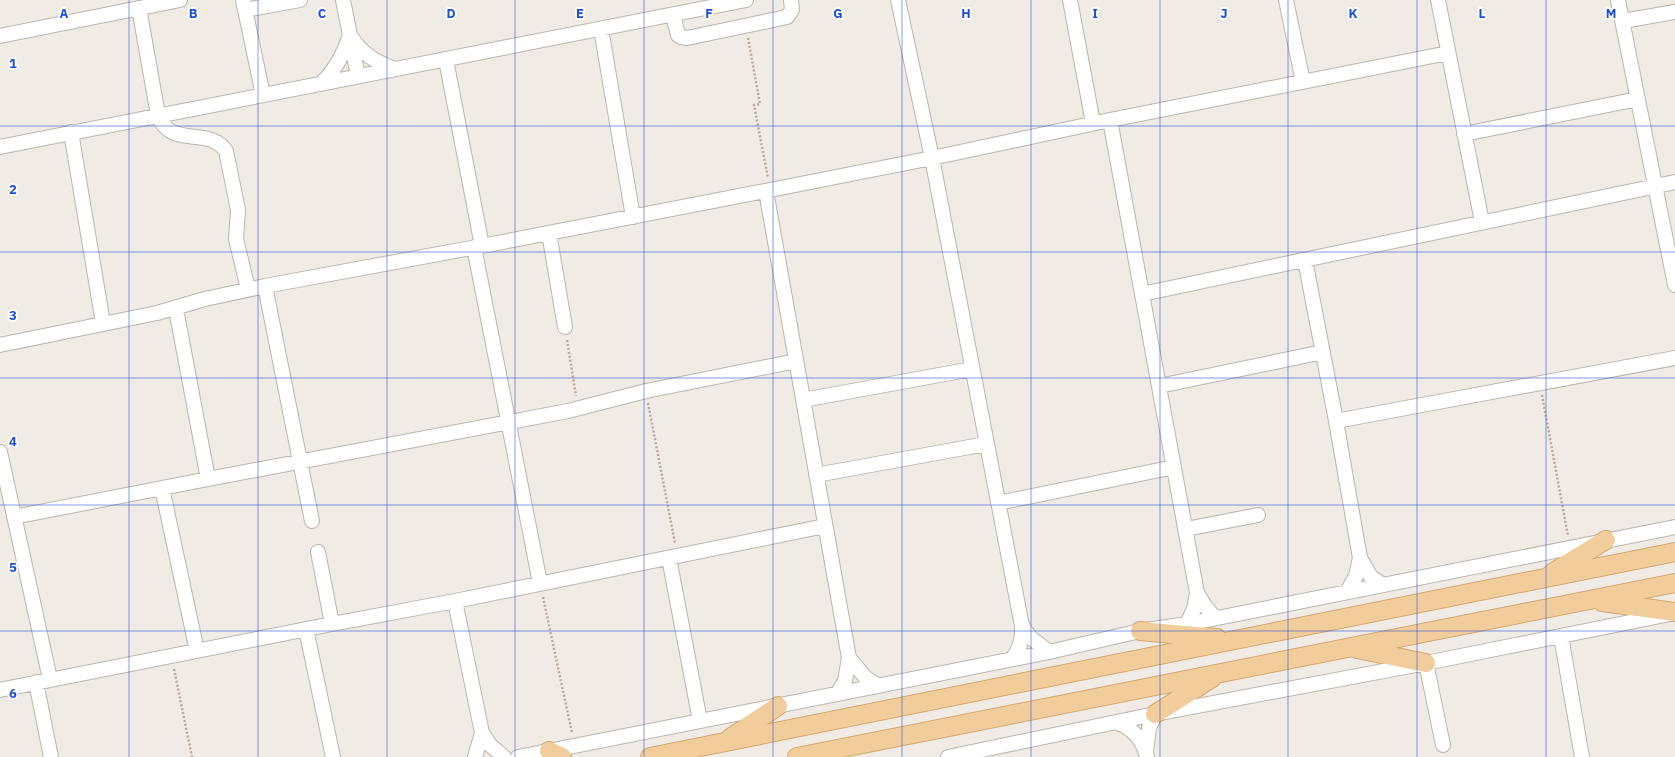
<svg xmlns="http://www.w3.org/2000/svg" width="1675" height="757" viewBox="0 0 1675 757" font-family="'IBM Plex Sans',sans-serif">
	<rect width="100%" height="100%" fill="#f0ebe5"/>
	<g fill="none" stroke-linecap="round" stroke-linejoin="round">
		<defs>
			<path id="minor" d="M243,0L263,95
				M343,0L358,76
				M898,0L932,158L1022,626C1023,639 1020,649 1012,659
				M1070,0L1093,123
				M1286,0L1303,82
				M1438,0L1482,222
				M1618,0L1675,285
				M139,8L158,115C171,150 208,125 226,151L238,210L236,239L248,289
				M245,10L300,0
				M673,15L678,35L681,37L687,38L787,17L792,10L791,0
				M1623,21L1675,12
				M601,29L633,217
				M0,36L180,0
				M352,38C362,54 377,63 395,69
				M446,60L482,246
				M322,83C336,69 344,54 350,35
				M1110,120L1197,593L1194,609L1187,624
				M71,132L103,323
				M1464,134L1638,99
				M0,147L746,0
				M766,191L849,658L845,681L837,694
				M549,233L565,327
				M474,247L540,583
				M1305,260L1336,421L1360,558L1371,577L1383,585
				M265,286L312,521
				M1142,294L1675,182
				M176,309L208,479
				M0,345L157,313L205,299L265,286L482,246L770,190L932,158L1110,120L1448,53
				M1159,386L1323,352
				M803,400L972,369
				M1336,421L1675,358
				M0,452L50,679
				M816,475L986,444
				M162,488L197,651
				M998,503L1174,467
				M14,517L208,479L568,411L646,391L796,361
				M1186,529L1258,515
				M318,552L332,624
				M669,558L700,721
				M1347,592L1356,576L1360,558
				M1197,593L1205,606L1215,618
				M455,601L482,733L475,757
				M1022,626L1031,638L1049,652
				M306,629L333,757
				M1561,636L1582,757
				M849,658L865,677L878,686
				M1426,663L1443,745
				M36,682L51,757
				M0,690L332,624L455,601L825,526
				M1118,723C1134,729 1143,740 1147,757
				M482,733L490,745L504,757
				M1146,751L1149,728L1155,714
				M518,757L1049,652L1140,631L1187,624L1675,527
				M948,757L1155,714L1426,663L1670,614"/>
			<path id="major" d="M1552,573L1606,540
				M1602,602L1675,612
				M1140,631L1217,638
				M1357,649L1426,663
				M1155,714L1212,678
				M730,738L778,706
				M549,751L562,757
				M650,757L1675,552
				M797,757L1675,583"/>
		</defs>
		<use href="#minor" stroke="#bdb4ac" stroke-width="16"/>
		<use href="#major" stroke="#d5a76e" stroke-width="20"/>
		<path stroke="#baab9b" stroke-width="2.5" stroke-dasharray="2 2" stroke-linecap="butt" d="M748,38L760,104L754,105L768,178
			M567,340L576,396
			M1542,395L1568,536
			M648,403L675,543
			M543,597L572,733
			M174,669L192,757"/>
		<use href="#minor" stroke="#fff" stroke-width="14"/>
		<use href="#major" stroke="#f2cd9c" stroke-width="18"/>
	</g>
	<path fill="none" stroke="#1d4ed8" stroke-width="1" stroke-opacity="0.55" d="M129,0V757M258,0V757M387,0V757M515,0V757M644,0V757M773,0V757M902,0V757M1031,0V757M1160,0V757M1288,0V757M1417,0V757M1546,0V757M0,126H1675M0,252H1675M0,378H1675M0,505H1675M0,631H1675"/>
	<g font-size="13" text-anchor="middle" font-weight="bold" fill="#1d4ed8" stroke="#fff" stroke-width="3.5" stroke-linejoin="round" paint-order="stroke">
		<text x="64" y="18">A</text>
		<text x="193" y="18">B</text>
		<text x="322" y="18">C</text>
		<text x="451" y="18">D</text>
		<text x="580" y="18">E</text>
		<text x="709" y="18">F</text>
		<text x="838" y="18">G</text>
		<text x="966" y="18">H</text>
		<text x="1095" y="18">I</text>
		<text x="1224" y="18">J</text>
		<text x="1353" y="18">K</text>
		<text x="1482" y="18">L</text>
		<text x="1611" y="18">M</text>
		<text x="13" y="68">1</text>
		<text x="13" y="194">2</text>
		<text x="13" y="320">3</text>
		<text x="13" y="446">4</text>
		<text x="13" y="572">5</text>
		<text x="13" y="698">6</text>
	</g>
</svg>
